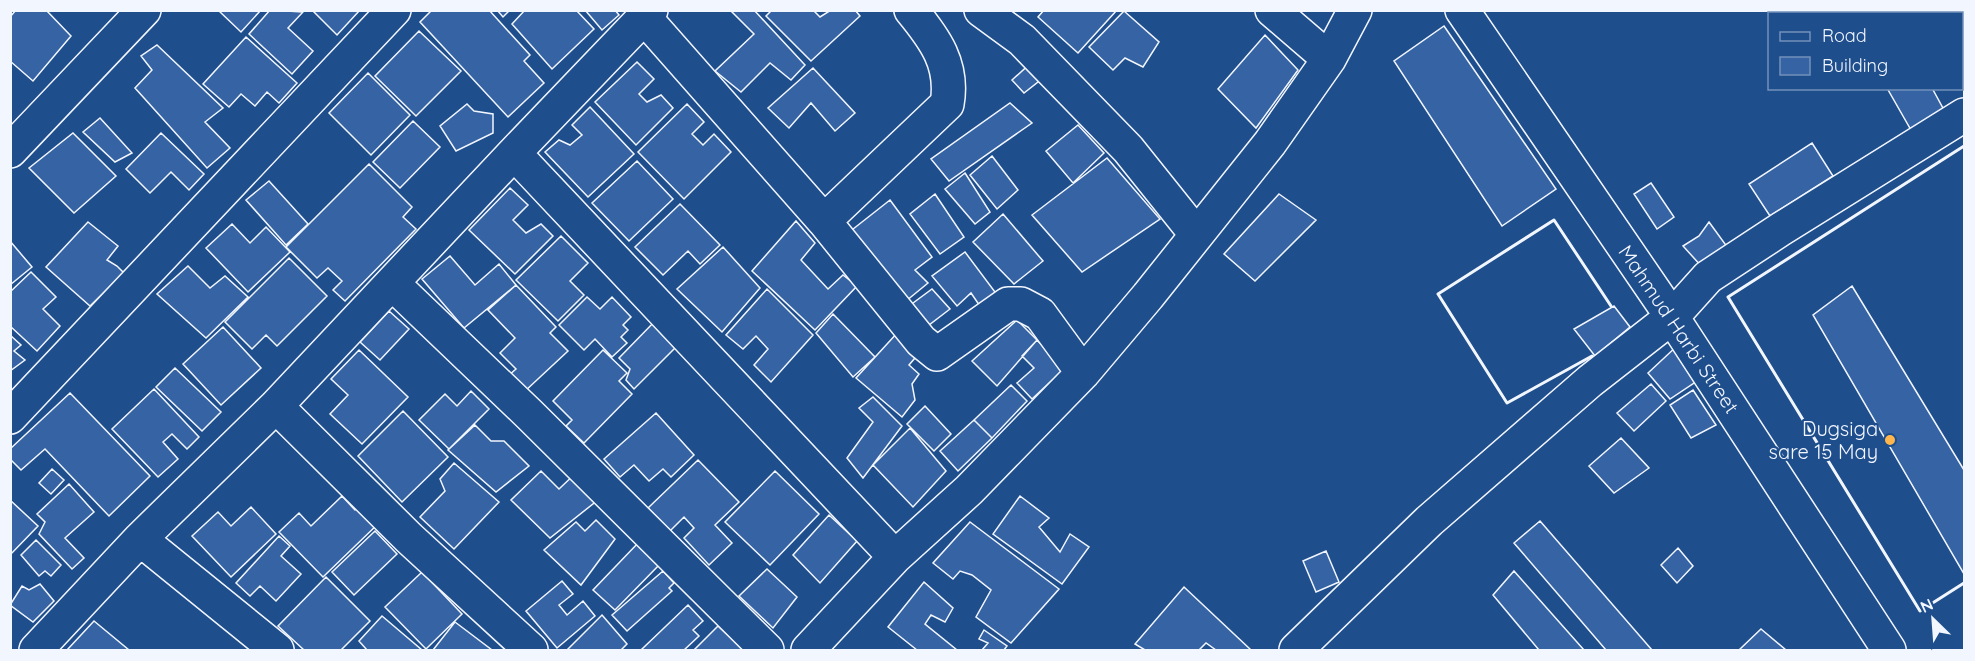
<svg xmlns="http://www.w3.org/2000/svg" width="1975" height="661" viewBox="0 0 1975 661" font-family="Quicksand,sans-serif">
	<rect width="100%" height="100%" fill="#1f4e8c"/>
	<path fill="#3563a3" stroke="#f2f6ff" stroke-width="1.5" d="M16,10H46L71,36L33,81L10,61V17Z
		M218,10H261L241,32Z
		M270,10L303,12L288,28L313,51L292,74L249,34Z
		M312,10H360L337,35Z
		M432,10H489L530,55L524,61L544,83L508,117L420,22Z
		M497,10H510L503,17Z
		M525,10H576L594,29L552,69L512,24Z
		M585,10H615L619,15L602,30Z
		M730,10H754L805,65L791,80L770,63L741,92L715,71L754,34Z
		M772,10H813L820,17L831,10H855L860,16L811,61L766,16Z
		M1044,10H1117L1078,53L1038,17Z
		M1124,11L1159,42L1143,67L1125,58L1113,70L1089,47Z
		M1444,26L1556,189L1502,226L1394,61Z
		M419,31L461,71L416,116L375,76Z
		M1265,35L1298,70L1256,128L1218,89Z
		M246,37L297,83L279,103L267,92L255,106L241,94L229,107L203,84Z
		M157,45L223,108L205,122L230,148L207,168L135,88L152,70L141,56Z
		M637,62L654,79L639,94L647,102L661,95L673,108L636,145L595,102Z
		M1032,62L1043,78L1024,93L1012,80Z
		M813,68L855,113L835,131L811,103L789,128L768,108Z
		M368,73L410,115L371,155L329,113Z
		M1887,88H1932L1944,110L1911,130Z
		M1010,103L1032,123L949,181L931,159Z
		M467,104L474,111L493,114V133L456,151L440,126Z
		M687,104L704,122L692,134L703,145L714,134L731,152L684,199L638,152Z
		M590,107L634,154L588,197L545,152L559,140L570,145L582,135L572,125Z
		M100,118L132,153L115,162L83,132Z
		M413,121L440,147L400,188L373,162Z
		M1078,125L1104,153L1073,183L1046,151Z
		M73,133L116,176L74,213L29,168Z
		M161,133L204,174L189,190L171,172L150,193L126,169Z
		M1812,143L1833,176L1770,216L1749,184Z
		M992,156L1018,190L997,209L970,175Z
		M1107,158L1160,219L1082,272L1032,215Z
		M637,161L673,199L629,241L592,203Z
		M369,164L412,207L403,217L416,229L345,301L333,290L342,281L328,268L317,278L286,247Z
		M965,173L990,212L975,224L945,189Z
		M269,181L308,224L286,245L246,200Z
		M1651,183L1674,217L1657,229L1634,194Z
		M510,188L528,205L513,220L526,233L541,224L553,236L515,274L469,230Z
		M935,194L964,237L940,254L910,214Z
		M1279,194L1316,220L1255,281L1224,254Z
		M890,200L932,257L915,270L928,283L906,301L848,233Z
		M680,204L720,245L700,264L688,251L663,275L635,247Z
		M1003,214L1043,261L1014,284L973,242Z
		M796,221L815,243L801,260L828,289L843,275L857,286L815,330L752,271Z
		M88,222L118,246L107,260L117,266L124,273L90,306L46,267Z
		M1709,222L1728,248L1703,268L1683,246L1699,236Z
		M232,224L250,243L266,227L290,252L248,292L206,248Z
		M561,236L588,263L570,281L584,295L558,321L516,280Z
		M10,241L32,267L10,285Z
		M723,247L760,288L722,332L677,289Z
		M965,252L1001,300L984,312L971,293L957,306L932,276Z
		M450,256L475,285L499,264L516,285L464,328L422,279Z
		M289,258L327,296L277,346L266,335L252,349L225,322Z
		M188,266L210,288L225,276L248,297L206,338L157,294Z
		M31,272L56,297L43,309L60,326L37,351L10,326V292Z
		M516,285L556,327L550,333L568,351L524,392L508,376L516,369L500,353L515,338L488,310Z
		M1852,286L1964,470V574L1813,315Z
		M767,289L813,335L771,382L754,365L768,349L756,336L743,349L726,335Z
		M932,289L950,309L929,325L909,306Z
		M587,297L600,309L612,297L631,317L623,325L628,330L621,337L627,343L612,357L595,339L584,350L559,325Z
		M1614,306L1630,327L1595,356L1574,329Z
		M389,311L409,329L380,360L360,342Z
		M833,314L875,357L853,377L816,333Z
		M658,318L682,341L634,389L626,380L630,369L619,358Z
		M1017,320L1037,340L997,386L972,361Z
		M223,327L261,368L221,405L183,364Z
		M898,332L921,351L909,365L919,374L912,384L915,400L902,417L856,378Z
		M10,335L21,345L14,351L25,360L10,371Z
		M1037,340L1064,369L1032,399L1017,383L1034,368L1022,356Z
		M1678,345L1703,377L1670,399L1648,373Z
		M359,350L408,397L362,444L330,414L348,395L331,379Z
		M603,350L627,373L619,381L632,394L584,443L566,426L572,420L553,401Z
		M175,368L221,412L202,431L156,387Z
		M1651,384L1666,401L1634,431L1617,413Z
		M1011,385L1027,401L992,438L974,420Z
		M154,389L199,437L187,449L172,434L163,442L178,459L158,477L112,429Z
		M1693,390L1716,425L1691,438L1670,405Z
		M471,391L489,409L449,449L419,420L445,394L457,406Z
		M70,393L150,476L109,516L45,449L21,470L10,459V449Z
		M873,397L902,426L863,478L847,458L873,422L859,408Z
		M925,406L951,434L934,451L907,424Z
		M403,411L448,457L402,502L358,456Z
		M656,413L694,455L671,477L663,469L649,481L634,465L620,477L604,459Z
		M974,420L992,438L958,471L940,451Z
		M475,425L491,441H504L529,466L496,492L448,450Z
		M910,428L946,471L913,507L873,465Z
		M1621,438L1649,468L1614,493L1589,466Z
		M698,460L739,502L715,525L732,543L709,565L684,538L694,528L684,517L670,531L648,508Z
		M454,463L499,502L454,549L420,517L445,491L440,479Z
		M52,469L64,480L51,494L39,483Z
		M541,471L559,489L578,471L603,496L550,538L511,500Z
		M775,471L819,514L770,565L725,522Z
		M69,484L94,512L65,538L84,558L72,569L39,534L45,522L37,514Z
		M342,496L355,510L362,503L380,522L323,577L279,532L299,513L311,526Z
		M1020,496L1049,518L1039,527L1060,552L1070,534L1089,547L1062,584L993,534Z
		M10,500L38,526L10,555Z
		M251,507L276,534L231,577L192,536L218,512L231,526Z
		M829,515L857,541L820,583L793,555Z
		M596,520L615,539L581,585L544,550L576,522L585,531Z
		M1540,521L1652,650H1606L1514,543Z
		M970,522L1059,589L1011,643L976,617L991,590L972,575L960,571L953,579L933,563Z
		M375,531L397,554L354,595L332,572Z
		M279,536L290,546L281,556L301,574L276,601L260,586L250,596L236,583Z
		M36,540L61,565L51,576L45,571L39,576L21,555Z
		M639,542L661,563L615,610L593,590Z
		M1678,548L1693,566L1677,583L1661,565Z
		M1326,551L1339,582L1316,592L1303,561Z
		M767,569L797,597L773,628L739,596Z
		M663,571L674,583L669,588L672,591L627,631L612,615Z
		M1514,571L1584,650H1539L1493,595Z
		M422,572L462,614L426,649L385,607Z
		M326,577L370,621L341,650H304L278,626Z
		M562,581L573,594L559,605L567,615L583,601L595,616L557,648L526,611Z
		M924,582L953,608L945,622L931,615L925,624L957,650H917L888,627Z
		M40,584L54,601L33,622L10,605L22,586L29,590Z
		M1184,587L1251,650H1216L1206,643L1199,650H1145L1135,644Z
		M688,605L703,621L693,630L699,636L684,650H641Z
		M602,615L627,644L621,650H567Z
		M382,616L422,650H367L359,641Z
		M94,621L129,650H67Z
		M455,622L492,650H433Z
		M718,626L744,650H694Z
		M1761,629L1786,650H1739Z
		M984,630L1007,646L1004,650H982L988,643L979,639Z"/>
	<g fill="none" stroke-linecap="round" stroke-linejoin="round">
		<defs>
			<path id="minor" d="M981,10L1022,40L1128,149L1196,234
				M1272,10L1329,59
				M1462,10L1672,317L1889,650
				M644,17L824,221L921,341L937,354L1008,304H1021L1040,314L1083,373
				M10,151L144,10
				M514,153L895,557
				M824,221L947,104C954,65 935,39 911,10
				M392,283L529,414L767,650
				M276,406L409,538L531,650
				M10,417L394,10
				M140,539L277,650
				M36,650L140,539L276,406L514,153L651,10
				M808,650L895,557L969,490L1083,373L1148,296L1270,143L1329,59L1355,10
				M1296,650L1429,521L1590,381L1672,317L1708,277L1781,229L1964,115"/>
		</defs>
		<use href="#minor" stroke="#f2f6ff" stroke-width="36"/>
		<use href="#minor" stroke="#1f4e8c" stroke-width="33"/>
		<path stroke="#f2f6ff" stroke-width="3" d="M1964,146L1728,297L1920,611L1964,583
			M1592,356L1507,403L1438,294L1554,220L1611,306"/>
	</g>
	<circle fill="#ffb74d" stroke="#1f4e8c" stroke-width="2" cx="1890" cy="440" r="6"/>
	<g text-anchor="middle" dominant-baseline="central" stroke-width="4.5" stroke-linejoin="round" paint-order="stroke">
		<g font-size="20" fill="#f2f6ff" stroke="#1f4e8c">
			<text transform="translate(1679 329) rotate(56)">Mahmud Harbi Street</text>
		</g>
		<g font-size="20" fill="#f2f6ff" stroke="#1f4e8c" text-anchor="end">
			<text x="1878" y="428">Dugsiga<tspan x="1878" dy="23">sare 15 May</tspan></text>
		</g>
	</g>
	<rect width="1975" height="661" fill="none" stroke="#f2f6ff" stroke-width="24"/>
	<rect x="1768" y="12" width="195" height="78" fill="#1f4e8c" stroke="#7391ba" stroke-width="1.5"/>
	<rect x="1780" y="32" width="30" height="9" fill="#1f4e8c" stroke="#7391ba" stroke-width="1.5"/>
	<text x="1822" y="42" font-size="18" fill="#f2f6ff">Road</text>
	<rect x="1780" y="57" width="30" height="18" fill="#3563a3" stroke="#7391ba" stroke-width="1.5"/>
	<text x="1822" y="72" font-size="18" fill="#f2f6ff">Building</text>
	<g transform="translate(1933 619) rotate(335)" stroke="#1f4e8c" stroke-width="4.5" paint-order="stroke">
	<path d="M0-4.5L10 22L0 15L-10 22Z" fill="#f2f6ff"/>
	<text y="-9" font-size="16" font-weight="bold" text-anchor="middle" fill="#f2f6ff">N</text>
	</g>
</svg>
